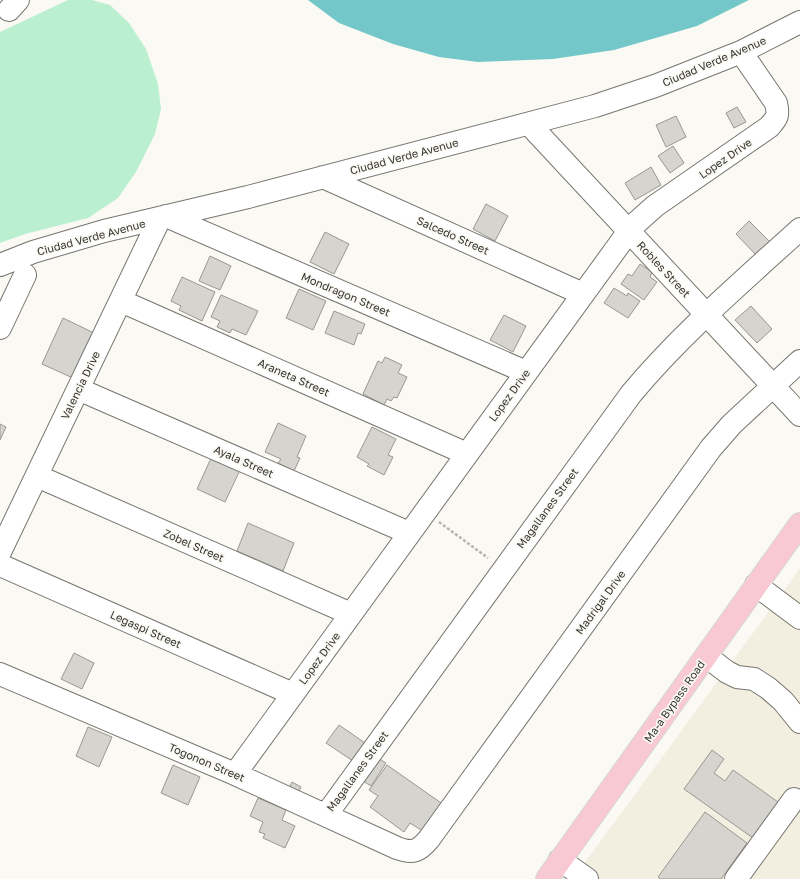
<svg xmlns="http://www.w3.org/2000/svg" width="800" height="879" viewBox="0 0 800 879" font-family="'Golos Text',sans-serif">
	<rect width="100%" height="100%" fill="#fbf9f3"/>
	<path fill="#f2eee0" d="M800,568V879H573L783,592Z"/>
	<path fill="#baf0d0" d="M68,0H92L110,5L129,23L146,49L158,84L161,109L155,134L136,172L118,198L88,218L25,234L0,243V32Z"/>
	<path fill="#74c7c8" d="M308,0H749L697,26L614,50L553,59L478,62L439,57L393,44L339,23Z"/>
	<path fill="#d6d4ce" stroke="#999791" d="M737,107L746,122L734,128L726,113Z
		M676,116L686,137L666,147L656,125Z
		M673,146L684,163L670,173L658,156Z
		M651,167L661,185L635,200L625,183Z
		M486,204L508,216L495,241L473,229Z
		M749,221L770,242L756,255L736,234Z
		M325,232L349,244L334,274L310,262Z
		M210,256L231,266L220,290L199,281Z
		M640,264L652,272L650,277L657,282L644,300L621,284L628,274L632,276Z
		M182,277L215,292L202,321L179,310L181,306L171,301Z
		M614,288L627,296L628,293L640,301L628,318L604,303Z
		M299,289L326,301L313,330L286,318Z
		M221,295L258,311L246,335L232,329L230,333L217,327L220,321L211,317Z
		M751,306L772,329L757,343L735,320Z
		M334,311L365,324L361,334L358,333L354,345L325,333Z
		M504,315L526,326L513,352L490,340Z
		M63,318L96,334L75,379L42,364Z
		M385,357L402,365L398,373L407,377L397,398L394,397L391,401L387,399L384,405L363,394L378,361L382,363Z
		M278,423L306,436L297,457L300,458L294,471L278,463L281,459L265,452Z
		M0,424L6,427L0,440Z
		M372,427L396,439L388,455L393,457L384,475L367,466L369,464L357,457Z
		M212,456L240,470L225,502L197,489Z
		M248,523L294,543L283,571L237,551Z
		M74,653L94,663L82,689L61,679Z
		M339,725L368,745L356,763L326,743Z
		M88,727L112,737L99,767L76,756Z
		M712,750L724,759L714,773L725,781L733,770L778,802L753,838L684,789Z
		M378,758L386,763L371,786L363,781Z
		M173,765L200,777L188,805L161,793Z
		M387,765L444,805L424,832L410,823L404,832L370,807L378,796L369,790Z
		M292,782L301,787L297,795L288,790Z
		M258,798L286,810L282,820L295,826L285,848L263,838L265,834L259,832L263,822L250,816Z
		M705,812L747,843L721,879H660L658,877Z"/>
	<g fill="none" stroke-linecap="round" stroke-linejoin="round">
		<defs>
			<path id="minor" d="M9,10L18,0
				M529,124L800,415
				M323,177L583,294
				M166,216L526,372
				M0,265L33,252L104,231L248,197L595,106L655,86L741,52L800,22
				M121,301L467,454
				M0,328L25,275
				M78,389L409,533
				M37,476L351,614
				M0,552L160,218
				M0,565L293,694
				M756,585L800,618
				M706,656L727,672L737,677L754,679L768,688L783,701L800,722
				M0,674L235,774L397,848C413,854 419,851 429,839L711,448L732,424L800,361
				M235,774L629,231L636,223L655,206L769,127C777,118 779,116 776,103L741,52
				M326,815L631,394C681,334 742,282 800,229
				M560,860L587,879
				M736,879L794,799"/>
			<path id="major" d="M547,879L800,524"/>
		</defs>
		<use href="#minor" stroke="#77756f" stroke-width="24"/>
		<use href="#major" stroke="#d6d6d6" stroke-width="24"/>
		<path stroke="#b4b3ae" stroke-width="2.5" stroke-dasharray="3 2" stroke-linecap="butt" d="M439,522L488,558"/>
		<use href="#minor" stroke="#fff" stroke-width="22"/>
		<use href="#major" stroke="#f8c8d3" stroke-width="22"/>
	</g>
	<g text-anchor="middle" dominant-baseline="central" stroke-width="3.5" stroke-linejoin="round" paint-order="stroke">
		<g font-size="11" fill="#343431" stroke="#fbf9f3">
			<text transform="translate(714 61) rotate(-23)">Ciudad Verde Avenue</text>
			<text transform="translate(404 156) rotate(-15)">Ciudad Verde Avenue</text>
			<text transform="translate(725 158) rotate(-35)">Lopez Drive</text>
			<text transform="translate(453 235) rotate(24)">Salcedo Street</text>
			<text transform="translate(91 237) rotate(-15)">Ciudad Verde Avenue</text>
			<text transform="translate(664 269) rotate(47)">Robles Street</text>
			<text transform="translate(346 294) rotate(23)">Mondragon Street</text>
			<text transform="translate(294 377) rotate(24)">Araneta Street</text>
			<text transform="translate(80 385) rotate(-64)">Valencia Drive</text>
			<text transform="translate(509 395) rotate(-54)">Lopez Drive</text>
			<text transform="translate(244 461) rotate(24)">Ayala Street</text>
			<text transform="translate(547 508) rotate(-54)">Magallanes Street</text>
			<text transform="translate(194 545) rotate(24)">Zobel Street</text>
			<text transform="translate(600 602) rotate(-54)">Madrigal Drive</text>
			<text transform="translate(146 629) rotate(24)">Legaspi Street</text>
			<text transform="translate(319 658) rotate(-54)">Lopez Drive</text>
			<text transform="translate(674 701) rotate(-55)">Ma-a Bypass Road</text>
			<text transform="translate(207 762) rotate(23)">Togonon Street</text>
			<text transform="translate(357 771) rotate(-54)">Magallanes Street</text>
		</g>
	</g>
</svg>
